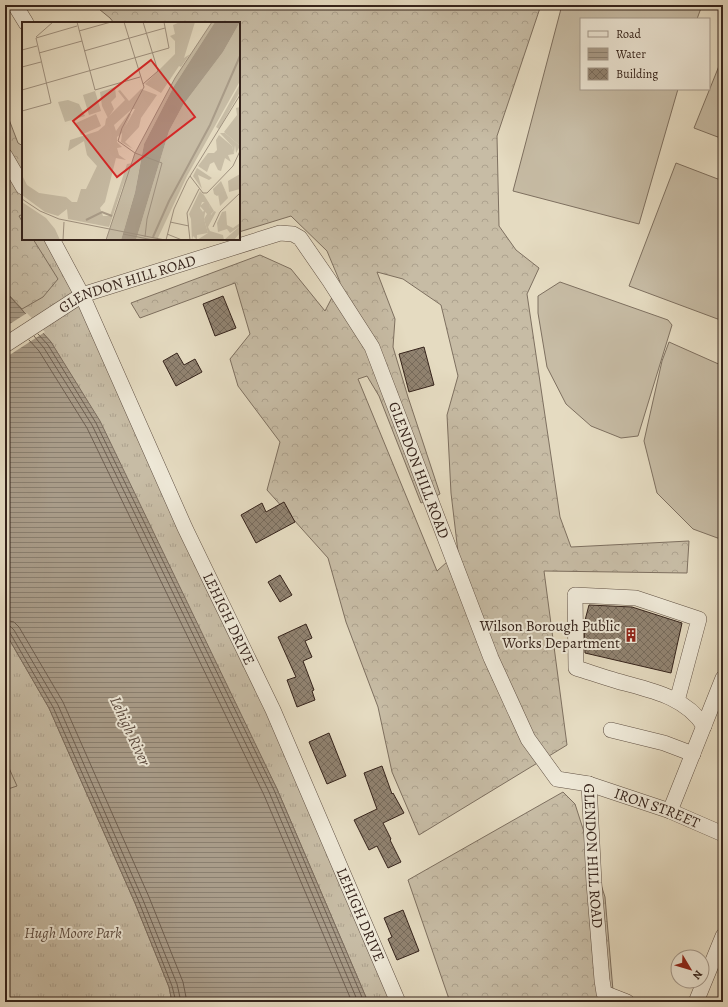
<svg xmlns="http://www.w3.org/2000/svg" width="728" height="1007" viewBox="0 0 728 1007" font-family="Alegreya,serif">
	<defs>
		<pattern id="grass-tufts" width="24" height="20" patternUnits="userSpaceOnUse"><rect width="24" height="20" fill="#c7bca5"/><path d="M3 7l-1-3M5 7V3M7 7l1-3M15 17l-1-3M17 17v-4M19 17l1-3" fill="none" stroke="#aca18d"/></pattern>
		<pattern id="forest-crowns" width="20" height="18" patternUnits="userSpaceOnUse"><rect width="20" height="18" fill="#c7bca5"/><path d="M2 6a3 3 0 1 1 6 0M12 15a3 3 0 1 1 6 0" fill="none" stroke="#aca18d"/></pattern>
		<pattern id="water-rules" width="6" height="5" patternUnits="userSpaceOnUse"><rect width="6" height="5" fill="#a99c89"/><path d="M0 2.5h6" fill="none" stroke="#8a7f6f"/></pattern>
		<pattern id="building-cross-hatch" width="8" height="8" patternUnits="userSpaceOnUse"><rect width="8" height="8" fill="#918371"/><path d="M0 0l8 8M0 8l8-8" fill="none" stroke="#776b5c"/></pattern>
	</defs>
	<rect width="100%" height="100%" fill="#e5dbc1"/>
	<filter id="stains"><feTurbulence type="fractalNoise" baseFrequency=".005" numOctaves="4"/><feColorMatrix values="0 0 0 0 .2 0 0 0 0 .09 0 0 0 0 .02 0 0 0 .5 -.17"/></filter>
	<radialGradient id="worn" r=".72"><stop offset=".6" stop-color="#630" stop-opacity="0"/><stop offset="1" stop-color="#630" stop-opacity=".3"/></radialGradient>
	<path fill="url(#grass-tufts)" stroke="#7e7060" d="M23,187V239H52L398,1002H368L277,789L51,342L5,291Z
		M5,632L49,708L135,903L169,987L172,1002H5Z"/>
	<path fill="url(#forest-crowns)" stroke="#7e7060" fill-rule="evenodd" d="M94,5H541L497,136L499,226L516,250L539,268L527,294L560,517L571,547L689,541L687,573L544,571L567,745L419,835L392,772L378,707L346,622L328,558L267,490L280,442L238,386L230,359L250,334L235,283L140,318L131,303L260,255L291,269L325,311L340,282L327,251L291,216L239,232V23H114L110,18ZM377,272L403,279L441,305L458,376L447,415L451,493L458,552L437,571L358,379L367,376L379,396L421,503L440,494L408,397L393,347L395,319Z
		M5,109L18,143L23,146V214L19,216L23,223V239H33L58,279L43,297L22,309L5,291Z
		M563,792L575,804L605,897L614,1002H450L408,880Z"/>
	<path fill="#c7bca5" stroke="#7e7060" d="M562,5H688L701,8L697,19H581V89H678L639,224L513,191Z
		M723,56V139L694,128Z
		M676,163L723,181V321L629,286Z
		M560,282L668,320L672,325L638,436L621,438L591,426L566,404L547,367L538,313V296Z
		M669,342L723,366V540L693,529L657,493L644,441L662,361Z
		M5,759L17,786L5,790Z"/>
	<path fill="url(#water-rules)" stroke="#7b6c5d" d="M5,291L51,342L100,421L277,789L368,1002H172L169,987L135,903L49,708L5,632Z"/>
	<path fill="#e5dbc1" d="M27,313L45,332L5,358V327Z"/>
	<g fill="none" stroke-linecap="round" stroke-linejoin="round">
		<path stroke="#6f6052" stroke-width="1" d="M38,334L48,345L96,423L274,790L364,1002
			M34,336L44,348L92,425L269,792L358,1002
			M29,340L39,351L87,428L264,795L352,1002
			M5,620L14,622L19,627L63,702L149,897L183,982L187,1002
			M5,626H10L14,630L58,705L143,900L177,984L181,1002
			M5,631L10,633L53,707L139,902L172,986L176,1002"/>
	</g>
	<path fill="url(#building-cross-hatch)" stroke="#35231b" d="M223,296L236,328L215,336L203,304Z
		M424,347L434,385L409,392L399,354Z
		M177,353L184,365L195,359L202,372L176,386L163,361Z
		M284,502L295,522L256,543L241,515L262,503L266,512Z
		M280,575L292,595L280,602L268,582Z
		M589,605L632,607L682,623L671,673L585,653L584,624Z
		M306,624L312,638L305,641L312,657L303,661L314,690L312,691L315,700L297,707L287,680L296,677L278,637Z
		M329,733L346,776L327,784L309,742Z
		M382,766L392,794L393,793L404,813L383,823L391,839L390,840L401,862L388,868L377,846L369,850L354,820L377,809L364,773Z
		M403,910L419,951L397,960L388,939L392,937L384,918Z"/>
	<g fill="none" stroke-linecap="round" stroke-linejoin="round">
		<defs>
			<g id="minor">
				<path d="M15,5L26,23"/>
				<path d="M5,156L23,187"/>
				<path id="s1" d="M52,239L82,295L185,528L273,710L398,1002"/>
				<path id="s2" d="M5,345L82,295L280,233L293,234L300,238L329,280L372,347L491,658L528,739L557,779L589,784L670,811L723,834"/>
				<path d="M677,701L699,619L636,598L575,595L576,668C589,672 603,677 617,681C649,690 685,696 704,726"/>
				<path d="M611,730L664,743L693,754"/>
				<path id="s3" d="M589,784L594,883L602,980L604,993L627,1002"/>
				<path d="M670,811L723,678"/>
				<path d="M696,1002L723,936"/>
			</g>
		</defs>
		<use href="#minor" stroke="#615144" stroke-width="16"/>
		<use href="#minor" stroke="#eee8d7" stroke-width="15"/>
	</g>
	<defs>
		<symbol id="building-bare" viewBox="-9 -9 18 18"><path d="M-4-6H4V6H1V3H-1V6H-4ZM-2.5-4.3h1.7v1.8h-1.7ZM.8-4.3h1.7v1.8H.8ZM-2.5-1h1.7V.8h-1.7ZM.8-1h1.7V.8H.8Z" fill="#8f2418" stroke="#eee8d7" stroke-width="2.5" paint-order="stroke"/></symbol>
	</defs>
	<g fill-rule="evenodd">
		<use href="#building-bare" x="621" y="625" width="20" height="20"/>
	</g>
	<g text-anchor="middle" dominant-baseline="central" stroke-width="4" stroke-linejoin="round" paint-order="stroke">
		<g font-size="15" fill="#35231b" stroke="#eee8d7">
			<text stroke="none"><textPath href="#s2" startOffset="138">GLENDON HILL ROAD</textPath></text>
			<text stroke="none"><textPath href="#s2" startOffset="583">GLENDON HILL ROAD</textPath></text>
			<text stroke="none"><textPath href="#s1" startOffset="419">LEHIGH DRIVE</textPath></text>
			<text stroke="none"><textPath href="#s2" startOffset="1027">IRON STREET</textPath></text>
			<text stroke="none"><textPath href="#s3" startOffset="72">GLENDON HILL ROAD</textPath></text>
			<text stroke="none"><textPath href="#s1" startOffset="743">LEHIGH DRIVE</textPath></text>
		</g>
		<g font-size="15" fill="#35231b" stroke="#eee8d7" text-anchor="end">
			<text x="620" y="626">Wilson Borough Public<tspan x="620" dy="17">Works Department</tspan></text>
		</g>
		<g font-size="15" font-style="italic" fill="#5a493e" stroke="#eee8d7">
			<text x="73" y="933">Hugh Moore Park</text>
		</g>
		<g font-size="16" font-style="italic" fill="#5e4d42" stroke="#eee8d7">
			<text transform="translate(130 731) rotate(65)">Lehigh River</text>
		</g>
	</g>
	<g transform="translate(22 22)">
		<rect width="218" height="218" fill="#e5dbc1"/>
		<path d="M190,0H193L152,64L122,122L113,169L99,218H84L113,131L153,56ZM218,0V59L165,154L135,218H114L147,109L161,83L201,30ZM198,111H203L218,124L214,131L213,123L212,132L210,124ZM218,152V167L207,170L206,159ZM203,168L206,176L198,184L196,172ZM184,179L187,181L189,193L192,189L194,190L186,205L188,209L201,213L202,218H175L186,211L182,197L185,192L178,184ZM204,189L205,203L211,206L218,201V204L208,211L205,207L196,210L195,201L200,190Z" fill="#c7bca5"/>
		<path d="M158,0H173L162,36L168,32L159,45L157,44L139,71L123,62L153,32V19L148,14L153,12L151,3ZM218,62V70L197,107L194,105ZM119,67L135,73L119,96L117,105L103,120L111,127L99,120L100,111L95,115V120L100,125L95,126L97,133L104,138L94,136L83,180L78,186L81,194H88L105,142L111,141L113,134L118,135L113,169L101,208L90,206L103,158L87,205L46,197L45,187L36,194L23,190L0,173V153L5,163L17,171L44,175L50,180H55L59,167H64L75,144L65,133L62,119L46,129L48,118L76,109L83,103L84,97L103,78L96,69L98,68L107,79ZM110,87H113L103,105L109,92L107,91L94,109L92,103ZM218,85V124L202,110L215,93L214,86ZM197,113L210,124L212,132L206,133L209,140L203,136L199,149L196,148L192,140L188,142L185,150L176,144L186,131H192L195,128L194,118ZM175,146L190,156L187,158L176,153L180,167L171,154ZM199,159L203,168L195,174L192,172L191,167ZM178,169L182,173L192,189L188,193L187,181L180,180L178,186L181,190L184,185L182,197L186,211L175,213V218L171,214L170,218L169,197L167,192ZM0,180L24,196L33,207L38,218H0ZM218,204V211L212,218H202Z" fill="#c7bca5" fill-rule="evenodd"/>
		<path d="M93,65L94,75L89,80L92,87L86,96L80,84L78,70ZM73,69L79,89L67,93L61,73ZM46,78L57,82L63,94L43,100L36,80ZM74,92L79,104L59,113L54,101ZM155,107L161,111L147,135L143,137L140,135Z" fill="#c7bca5"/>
		<path d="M193,0H218L201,30L161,83L147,109L114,218H99L113,170L122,122L152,64Z" fill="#a99c89"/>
		<path fill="none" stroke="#a99c89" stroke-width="2" d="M64,198L80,190L90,194M131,215L147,179L188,103L218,34"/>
		<path fill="none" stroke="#9f917f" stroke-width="1" d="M55,0L73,68L118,55M102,0L122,65L100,106L96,119L113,131L140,141L125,197L123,215M57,9L89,0M14,15L31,0M14,16L55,4M0,28L15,24M62,29L143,6M17,31L60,19M0,45L19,40M121,62L136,49L121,0M0,68L147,26L142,0M0,89L29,81L14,16M168,154L181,171H185L211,144L218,129M0,177L18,189L37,197L143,218M148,200L167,204M191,205L198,190L218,171M101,212L131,218M145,212L160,218M41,218L42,200M84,218L113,131L153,56L190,0M144,218L152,187L165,159L218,73M168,218L165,191L177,167"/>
		<path fill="#d62828" fill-opacity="0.15" stroke="#d62828" stroke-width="2" d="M129,38L173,95L95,155L51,99Z"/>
		<rect width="218" height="218" fill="none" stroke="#35231b" stroke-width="2"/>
	</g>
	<rect width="728" height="1007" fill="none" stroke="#e5dbc1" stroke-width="20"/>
	<rect x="6" y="6" width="716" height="995" fill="none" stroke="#35231b" stroke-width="2"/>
	<rect x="10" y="10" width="708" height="987" fill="none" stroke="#35231b"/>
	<rect x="580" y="18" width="130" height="72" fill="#eee8d7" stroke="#a4998c"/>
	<rect x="588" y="31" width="20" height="6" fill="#eee8d7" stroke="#a4998c"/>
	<text x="616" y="38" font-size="12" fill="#35231b">Road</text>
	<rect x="588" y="48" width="20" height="12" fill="url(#water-rules)" stroke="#a4998c"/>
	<text x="616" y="58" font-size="12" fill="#35231b">Water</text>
	<rect x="588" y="68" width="20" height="12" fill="url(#building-cross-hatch)" stroke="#a4998c"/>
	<text x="616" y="78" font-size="12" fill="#35231b">Building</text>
	<g transform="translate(690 969) rotate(128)"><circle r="19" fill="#eee8d7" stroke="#a4998c"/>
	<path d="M0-3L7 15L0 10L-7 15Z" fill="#8f2418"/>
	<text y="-6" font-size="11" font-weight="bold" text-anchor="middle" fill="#35231b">N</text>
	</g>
	<rect width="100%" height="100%" filter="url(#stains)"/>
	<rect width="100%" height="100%" fill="url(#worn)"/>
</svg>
